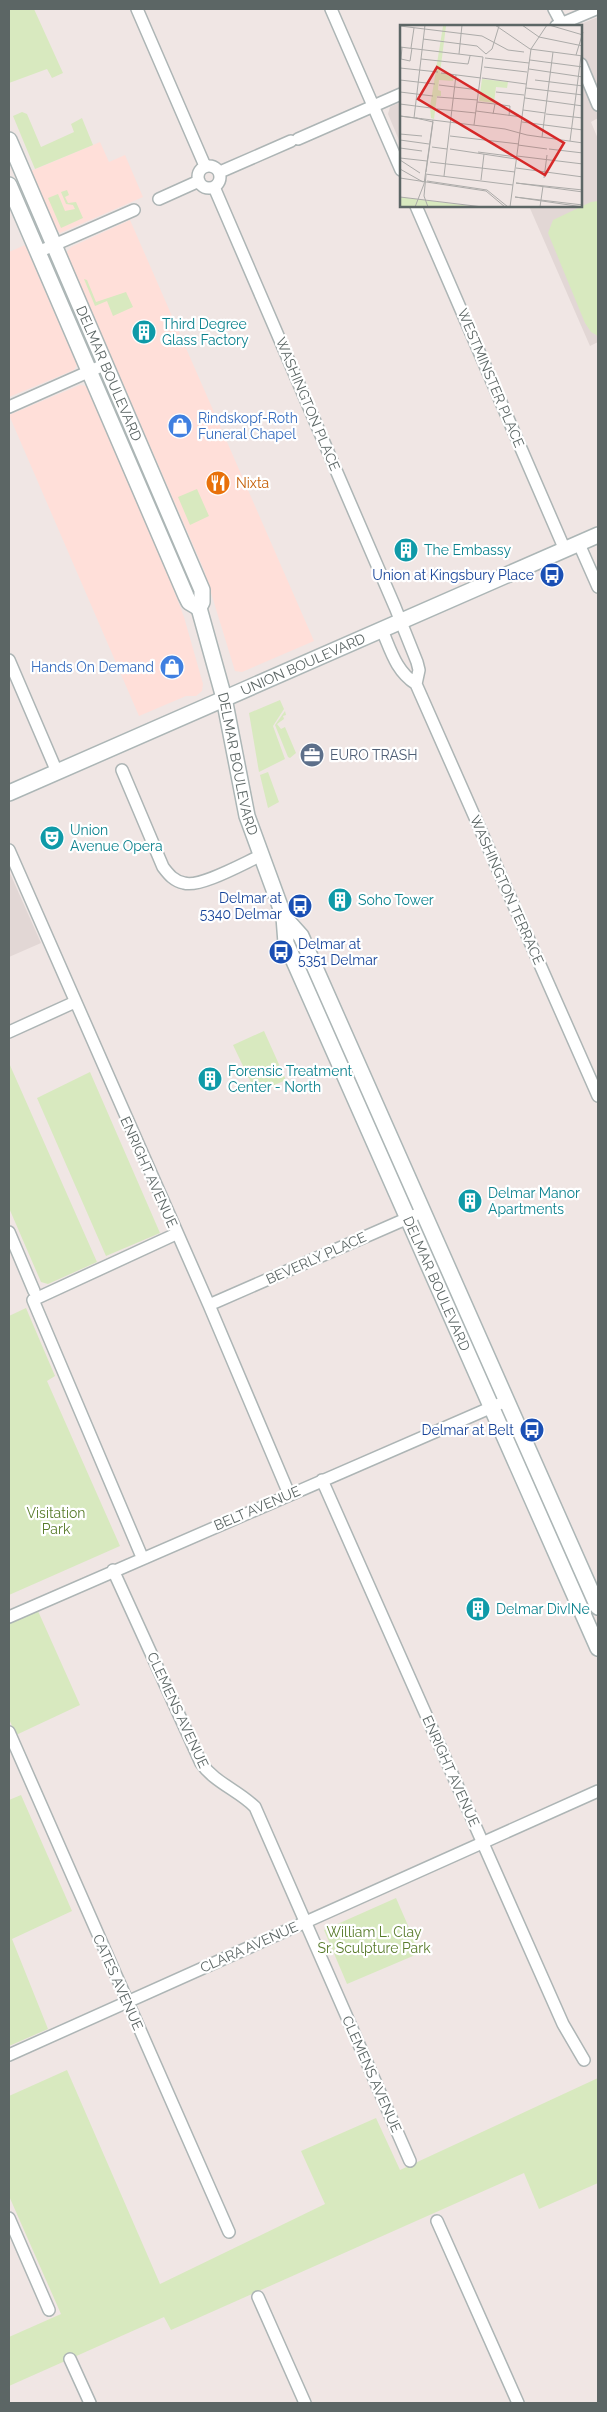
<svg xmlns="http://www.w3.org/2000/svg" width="607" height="2412" viewBox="0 0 607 2412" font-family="Raleway,sans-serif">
	<rect width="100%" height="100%" fill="#f0e6e4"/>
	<path fill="#ffdfd9" d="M100,142L109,162L125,155L143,197L60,233L56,229L31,171Z
		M130,220L314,641L242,672L235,671L204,570L66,253L71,247Z
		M25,245L77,365L74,370L9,397V252Z
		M80,385L86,386L90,393L163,562L184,617L203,684L202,691L196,696H186L139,716L9,415Z"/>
	<path fill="#e2d7d5" d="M598,17V118L591,122L598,139V342L590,346L529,206H581V26H576Z
		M401,102V145L388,114L390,107Z
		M9,871L41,943L9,957Z"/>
	<path fill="#d8e9bf" d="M9,9H34L63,73L52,78L47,69L9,83Z
		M22,112L27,114L41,147L74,132L71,124L82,118L93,145L35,169L13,116Z
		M67,190L69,195L65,197L68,203L76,202L83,218L61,228L48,198L58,194L65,211L75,209L73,205L66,204L61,192Z
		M598,201V336L591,332L585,323L548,233L553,220L591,202Z
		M84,279L87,280L96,302L126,292L133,307L113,316L107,301L95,306Z
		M197,489L209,516L190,525L178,497Z
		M280,700L284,709L273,726L285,759L259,772L249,713Z
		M285,711L286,715L283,716L284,719L277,724L281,729L285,727L296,753L290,758L288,757L275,725Z
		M268,772L279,802L268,808L260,775Z
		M264,1031L286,1080L256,1093L233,1045Z
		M9,1063L97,1262L48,1284L41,1282L9,1208Z
		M90,1072L160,1233L106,1256L37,1098Z
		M26,1308L55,1376L47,1381L120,1546L9,1595V1316Z
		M38,1611L80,1705L16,1735L9,1719V1624Z
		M21,1795L72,1911L12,1939L48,2029L9,2046V1800Z
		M396,1898L420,1953L347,1984L324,1930Z
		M67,2070L160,2284L325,2204L301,2151L376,2118L400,2170L598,2078V2183L539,2209L524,2173L171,2330L164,2317L9,2386V2337L61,2314L9,2196V2096Z"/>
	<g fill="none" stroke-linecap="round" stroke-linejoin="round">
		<defs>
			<path id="street" d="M137,9L205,166
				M331,9L401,170
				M554,9L563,26
				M556,26L596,9
				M581,64L598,105
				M298,139L401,94
				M198 177a11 11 0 1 1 22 0a11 11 0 1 1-22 0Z
				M220,172L291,141
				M214,187L395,607L417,662L419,670L416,684
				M159,199L199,181
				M416,206L565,550
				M38,252L134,210
				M9,407L106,364
				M579,544L598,587
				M382,630C391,651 396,671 416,684
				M9,660L57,772
				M416,684L598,1096
				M122,770L163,867C169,875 174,881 184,883C200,888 244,863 260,856
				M9,850L209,1305L289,1494
				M9,1032L75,1002
				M9,1232L34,1291
				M209,1305L415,1215
				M322,1480L563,2024L584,2060
				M142,1557L33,1300L176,1234
				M113,1570L201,1763C215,1783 238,1790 255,1807L410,2161
				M9,1617L506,1401
				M9,1732L229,2232
				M9,2055L598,1791
				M9,2218L49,2310
				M437,2221L518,2403
				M258,2297L305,2403
				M70,2359L90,2403"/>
			<g id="secondary">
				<path id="s1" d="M9,140L202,590V602L199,608L224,698L247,816L284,917L286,943L598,1648"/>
				<path d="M9,185L186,596L189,602L199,608"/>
				<path id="s2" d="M9,793L598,535"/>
				<path d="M284,917L301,936L598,1607"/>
			</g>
		</defs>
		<use href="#street" stroke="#adb5b5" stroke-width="14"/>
		<use href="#secondary" stroke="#acb6b6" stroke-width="18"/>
		<use href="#street" stroke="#fff" stroke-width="11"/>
		<use href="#secondary" stroke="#fff" stroke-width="15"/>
	</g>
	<defs>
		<symbol id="building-disc" viewBox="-11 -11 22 22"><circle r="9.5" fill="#0f9aa8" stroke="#fff"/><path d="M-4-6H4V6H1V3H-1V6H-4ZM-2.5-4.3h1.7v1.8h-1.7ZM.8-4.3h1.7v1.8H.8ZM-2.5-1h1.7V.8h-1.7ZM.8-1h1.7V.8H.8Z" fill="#fff"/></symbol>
		<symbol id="shop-disc" viewBox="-11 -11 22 22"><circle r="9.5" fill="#3f7fe0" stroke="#fff"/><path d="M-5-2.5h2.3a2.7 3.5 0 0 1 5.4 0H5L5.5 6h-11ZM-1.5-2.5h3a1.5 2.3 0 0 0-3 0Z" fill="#fff"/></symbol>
		<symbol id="restaurant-disc" viewBox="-11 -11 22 22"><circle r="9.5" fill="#e8710a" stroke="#fff"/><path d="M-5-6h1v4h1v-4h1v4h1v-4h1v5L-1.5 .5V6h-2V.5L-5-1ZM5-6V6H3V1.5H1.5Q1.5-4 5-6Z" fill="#fff"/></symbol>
		<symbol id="bus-disc" viewBox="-11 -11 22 22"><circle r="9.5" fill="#1a4fb4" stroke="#fff"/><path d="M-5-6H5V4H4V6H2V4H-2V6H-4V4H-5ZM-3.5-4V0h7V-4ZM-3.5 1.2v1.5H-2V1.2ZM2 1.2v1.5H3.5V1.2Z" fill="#fff"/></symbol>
		<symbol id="office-disc" viewBox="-11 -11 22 22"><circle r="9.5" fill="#5c6f8a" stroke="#fff"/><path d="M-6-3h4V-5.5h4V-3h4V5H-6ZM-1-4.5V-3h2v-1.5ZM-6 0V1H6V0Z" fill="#fff"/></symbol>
		<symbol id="theatre-disc" viewBox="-11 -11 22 22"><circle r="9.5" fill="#0f9aa8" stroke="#fff"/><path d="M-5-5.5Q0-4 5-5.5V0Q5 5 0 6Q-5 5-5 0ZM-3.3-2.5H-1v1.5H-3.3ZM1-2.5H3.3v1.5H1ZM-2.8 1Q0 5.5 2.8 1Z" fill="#fff"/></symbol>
	</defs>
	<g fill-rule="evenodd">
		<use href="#building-disc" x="130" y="318" width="28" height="28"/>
		<use href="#shop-disc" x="166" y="412" width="28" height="28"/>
		<use href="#restaurant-disc" x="204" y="469" width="28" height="28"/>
		<use href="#building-disc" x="392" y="536" width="28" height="28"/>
		<use href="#bus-disc" x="538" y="561" width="28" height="28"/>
		<use href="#shop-disc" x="158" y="653" width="28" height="28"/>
		<use href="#office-disc" x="298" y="741" width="28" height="28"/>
		<use href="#theatre-disc" x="38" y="824" width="28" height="28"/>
		<use href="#building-disc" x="326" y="886" width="28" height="28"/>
		<use href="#bus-disc" x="286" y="892" width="28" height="28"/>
		<use href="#bus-disc" x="267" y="938" width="28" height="28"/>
		<use href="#building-disc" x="196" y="1065" width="28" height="28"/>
		<use href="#building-disc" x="456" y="1187" width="28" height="28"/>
		<use href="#bus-disc" x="518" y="1416" width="28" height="28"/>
		<use href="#building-disc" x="464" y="1595" width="28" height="28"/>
	</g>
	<g text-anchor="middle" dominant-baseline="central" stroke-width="4.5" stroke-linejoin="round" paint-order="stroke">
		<g font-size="14" fill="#0d838f" stroke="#fff" text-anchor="start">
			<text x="162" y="324">Third Degree<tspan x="162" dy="16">Glass Factory</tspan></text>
			<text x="424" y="550">The Embassy</text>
			<text x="70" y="830">Union<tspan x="70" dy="16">Avenue Opera</tspan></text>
			<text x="358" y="900">Soho Tower</text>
			<text x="228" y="1071">Forensic Treatment<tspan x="228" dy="16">Center - North</tspan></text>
			<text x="488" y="1193">Delmar Manor<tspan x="488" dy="16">Apartments</tspan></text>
			<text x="496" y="1609">Delmar DivINe</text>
		</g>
		<g font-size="14" fill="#5c6665" stroke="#fff">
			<text stroke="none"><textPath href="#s1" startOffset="254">DELMAR BOULEVARD</textPath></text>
			<text transform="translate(491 378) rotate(67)">WESTMINSTER PLACE</text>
			<text transform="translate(308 404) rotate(67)">WASHINGTON PLACE</text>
			<text stroke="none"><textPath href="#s2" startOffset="321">UNION BOULEVARD</textPath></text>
			<text stroke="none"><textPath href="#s1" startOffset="669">DELMAR BOULEVARD</textPath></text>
			<text transform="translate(507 890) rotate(66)">WASHINGTON TERRACE</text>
			<text transform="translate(149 1172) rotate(66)">ENRIGHT AVENUE</text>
			<text transform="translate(316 1258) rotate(-24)">BEVERLY PLACE</text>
			<text stroke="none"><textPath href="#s1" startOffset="1228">DELMAR BOULEVARD</textPath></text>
			<text transform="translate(257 1508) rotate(-23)">BELT AVENUE</text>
			<text transform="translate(178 1710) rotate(65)">CLEMENS AVENUE</text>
			<text transform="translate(451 1771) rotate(66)">ENRIGHT AVENUE</text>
			<text transform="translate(249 1947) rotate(-24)">CLARA AVENUE</text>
			<text transform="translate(118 1982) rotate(66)">CATES AVENUE</text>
			<text transform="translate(372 2074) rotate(66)">CLEMENS AVENUE</text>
		</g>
		<g font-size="14" fill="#366cbe" stroke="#fff" text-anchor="start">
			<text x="198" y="418">Rindskopf-Roth<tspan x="198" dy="16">Funeral Chapel</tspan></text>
			<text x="154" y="667" text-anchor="end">Hands On Demand</text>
		</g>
		<g font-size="14" fill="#c56008" stroke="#fff" text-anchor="start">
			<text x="236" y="483">Nixta</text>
		</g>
		<g font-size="14" fill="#164399" stroke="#fff" text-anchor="end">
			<text x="534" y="575">Union at Kingsbury Place</text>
			<text x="282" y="898">Delmar at<tspan x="282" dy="16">5340 Delmar</tspan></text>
			<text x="298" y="944" text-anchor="start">Delmar at<tspan x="298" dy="16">5351 Delmar</tspan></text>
			<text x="514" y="1430">Delmar at Belt</text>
		</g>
		<g font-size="14" fill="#4e5e75" stroke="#fff" text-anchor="start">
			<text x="330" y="755">EURO TRASH</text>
		</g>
		<g font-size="14" fill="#597c2c" stroke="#fff">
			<text x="56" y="1513">Visitation<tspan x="56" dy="16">Park</tspan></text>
			<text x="374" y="1932">William L. Clay<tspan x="374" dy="16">Sr. Sculpture Park</tspan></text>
		</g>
	</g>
	<g transform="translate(400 25)">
		<rect width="182" height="182" fill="#f0e6e4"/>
		<path d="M40,0H56L46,1L40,48L54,50L53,56L39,55L38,65L41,66V71H37L34,94L31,93L30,82L43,1ZM82,54L108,57L107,63L96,62L94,78L79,76ZM0,172L78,182H0Z" fill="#d8e9bf"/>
		<path fill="none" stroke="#acaba9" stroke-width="1" d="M95,0L130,24L183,31M122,0L139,12L183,21M149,0L183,10M0,1L82,11L108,25L124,27M23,14L77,21L86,29L92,24L99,1M0,22L83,32L74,100M2,22L1,34L10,36L12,23M11,23L14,3M59,29L62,0M176,30L183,7M85,33L129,38M21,34L68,39L70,31M130,35L183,42M84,42L127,47M0,43L38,47M129,44L183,52M41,48L81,53M82,53L126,59M0,55L35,59M135,55L183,61M39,60L79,65M126,63L183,70M0,67L33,71M96,67L124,70M37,72L78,75M125,73L183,81M77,77L95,79L93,89M0,79L31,83M95,79L110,81L109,91M37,84L76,88M123,85L145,88M76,86L122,92M146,89L183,93M0,91L105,104L127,110L183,118M0,91L22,94M14,93L25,0M16,93L33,97L26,147M122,97L183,105M0,109L22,111M50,111L119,119M142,112L153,27M0,115L29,119M170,116L181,31M118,120L147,124M32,122L47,124M0,123L22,126M50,124L116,134M149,124L183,128M78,127L117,132M117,131L183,139M0,133L27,136M0,135L20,148M30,137L115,147M116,143L183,152M0,144L23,157M25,149L113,160M26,150L24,171L28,182M44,151L56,50M0,153L86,166L105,182M144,153L147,130M81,155L84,129M27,156L87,165L108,182M24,159L33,95M183,165L116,158L183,167M0,172L83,182M183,180L115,172L183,182M15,182L24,159M110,182L131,24L147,0M140,182L143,161"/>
		<path fill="#d62828" fill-opacity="0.15" stroke="#d62828" stroke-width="2.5" d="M37,42L164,118L145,150L18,74Z"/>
		<rect width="182" height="182" fill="none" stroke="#5c6665" stroke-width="2.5"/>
	</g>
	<rect width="607" height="2412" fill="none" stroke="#5c6665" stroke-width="20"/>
</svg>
